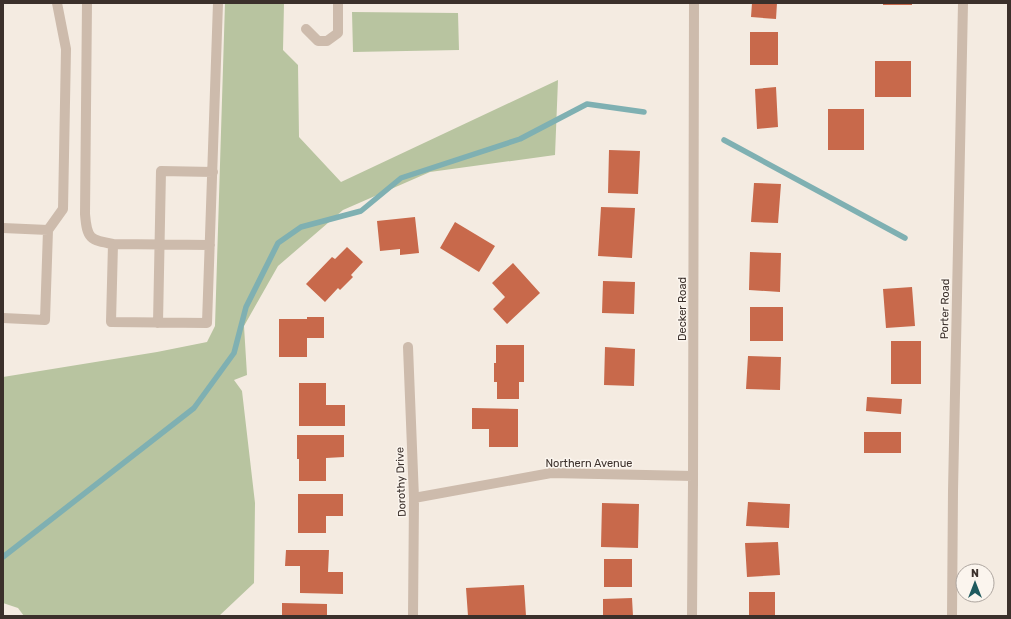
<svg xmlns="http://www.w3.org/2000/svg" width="1011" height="619" viewBox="0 0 1011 619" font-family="Rubik,sans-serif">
	<rect width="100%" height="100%" fill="#f4ebe1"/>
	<path fill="#b8c4a0" d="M225,3H284L283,50L298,65L299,137L341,182L558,80L555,155L430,172L343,210L278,266L244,326L247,375L234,380L242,391L255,503L254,583L219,616H24L18,608L3,603V377L157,352L207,342L215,326Z
		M352,12L458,13L459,50L353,52Z"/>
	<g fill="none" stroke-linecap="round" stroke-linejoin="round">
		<path stroke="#7fb0b2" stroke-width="5.5" d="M724,140L905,238
			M3,557L194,408L234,353L246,307L278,243L301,227L361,211L401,178L520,139L587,104L644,112"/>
	</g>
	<path fill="#c8694b" d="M752,3H777L776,19L751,17Z
		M883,3H912V5H883Z
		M750,32H778V65H750Z
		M875,61H911V97H875Z
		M776,87L778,127L757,129L755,89Z
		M828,109H864V150H828Z
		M609,150L640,151L638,194L608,193Z
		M754,183L781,184L778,223L751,222Z
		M601,207L635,208L632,258L598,256Z
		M415,217L419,253L400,255V249L380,251L377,221Z
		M455,222L495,246L479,272L440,248Z
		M347,247L363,262L351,275L353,277L340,290L338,288L325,302L306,284L332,257L335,259Z
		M750,252L781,253L780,292L749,290Z
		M513,263L540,293L507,324L493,309L505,297L492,283Z
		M603,281L635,282L634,314L602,313Z
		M912,287L915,326L886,328L883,289Z
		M750,307H783V341H750Z
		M307,317H324V338H307V357H279V319H307Z
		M891,341H921V384H891Z
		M496,345H524V382H519V399H497V382H494V363H496Z
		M605,347L635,349L634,386L604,385Z
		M748,356L781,357L780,390L746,389Z
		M299,383H326V405H345V426H299Z
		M867,397L902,399L901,414L866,411Z
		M472,408L518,409V447H489V429H472Z
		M864,432H901V453H864Z
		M297,435H344V457L326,458V481H299V459H297Z
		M298,494H343V516H326V533H298Z
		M748,502L790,504L789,528L746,526Z
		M602,503L639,504L638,548L601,547Z
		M778,542L780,575L747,577L745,543Z
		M286,550H329L328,572H343V594L300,593V566H285Z
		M604,559H632V587H604Z
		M524,585L526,616H468L466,588Z
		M749,592H775V616H749Z
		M632,598L633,616H603V599Z
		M282,603L327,604V616H282Z"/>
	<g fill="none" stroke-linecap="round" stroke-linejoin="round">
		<path stroke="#cdbbac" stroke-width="10" d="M87,3L85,214C87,239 90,240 113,244L111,322L207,323L218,3
			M306,29L318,41H327L338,33V3
			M3,228L48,230L45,320L3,318
			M48,230L63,209L66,49L57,3
			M113,244L210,245
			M158,323L161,171L213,172
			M408,347L414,498L413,616
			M414,498L551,473L693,476
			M692,616L693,483L694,3
			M952,616L953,491L963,3"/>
	</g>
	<g text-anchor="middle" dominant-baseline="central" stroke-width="3" stroke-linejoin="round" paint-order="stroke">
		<g font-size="11" fill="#3b302b" stroke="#fbf5ee">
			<text transform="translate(682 309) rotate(-90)">Decker Road</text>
			<text transform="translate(945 309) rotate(-89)">Porter Road</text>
			<text x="589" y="463">Northern Avenue</text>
			<text transform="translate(401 482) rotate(-92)">Dorothy Drive</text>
		</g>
	</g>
	<rect width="1011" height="619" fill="none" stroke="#3b302b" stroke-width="8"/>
	<g transform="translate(975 583)"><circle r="19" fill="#fbf5ee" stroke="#aea6a0"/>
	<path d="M0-3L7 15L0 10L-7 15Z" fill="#1f5a5e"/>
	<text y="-6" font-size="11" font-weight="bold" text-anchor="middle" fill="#3b302b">N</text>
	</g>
</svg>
